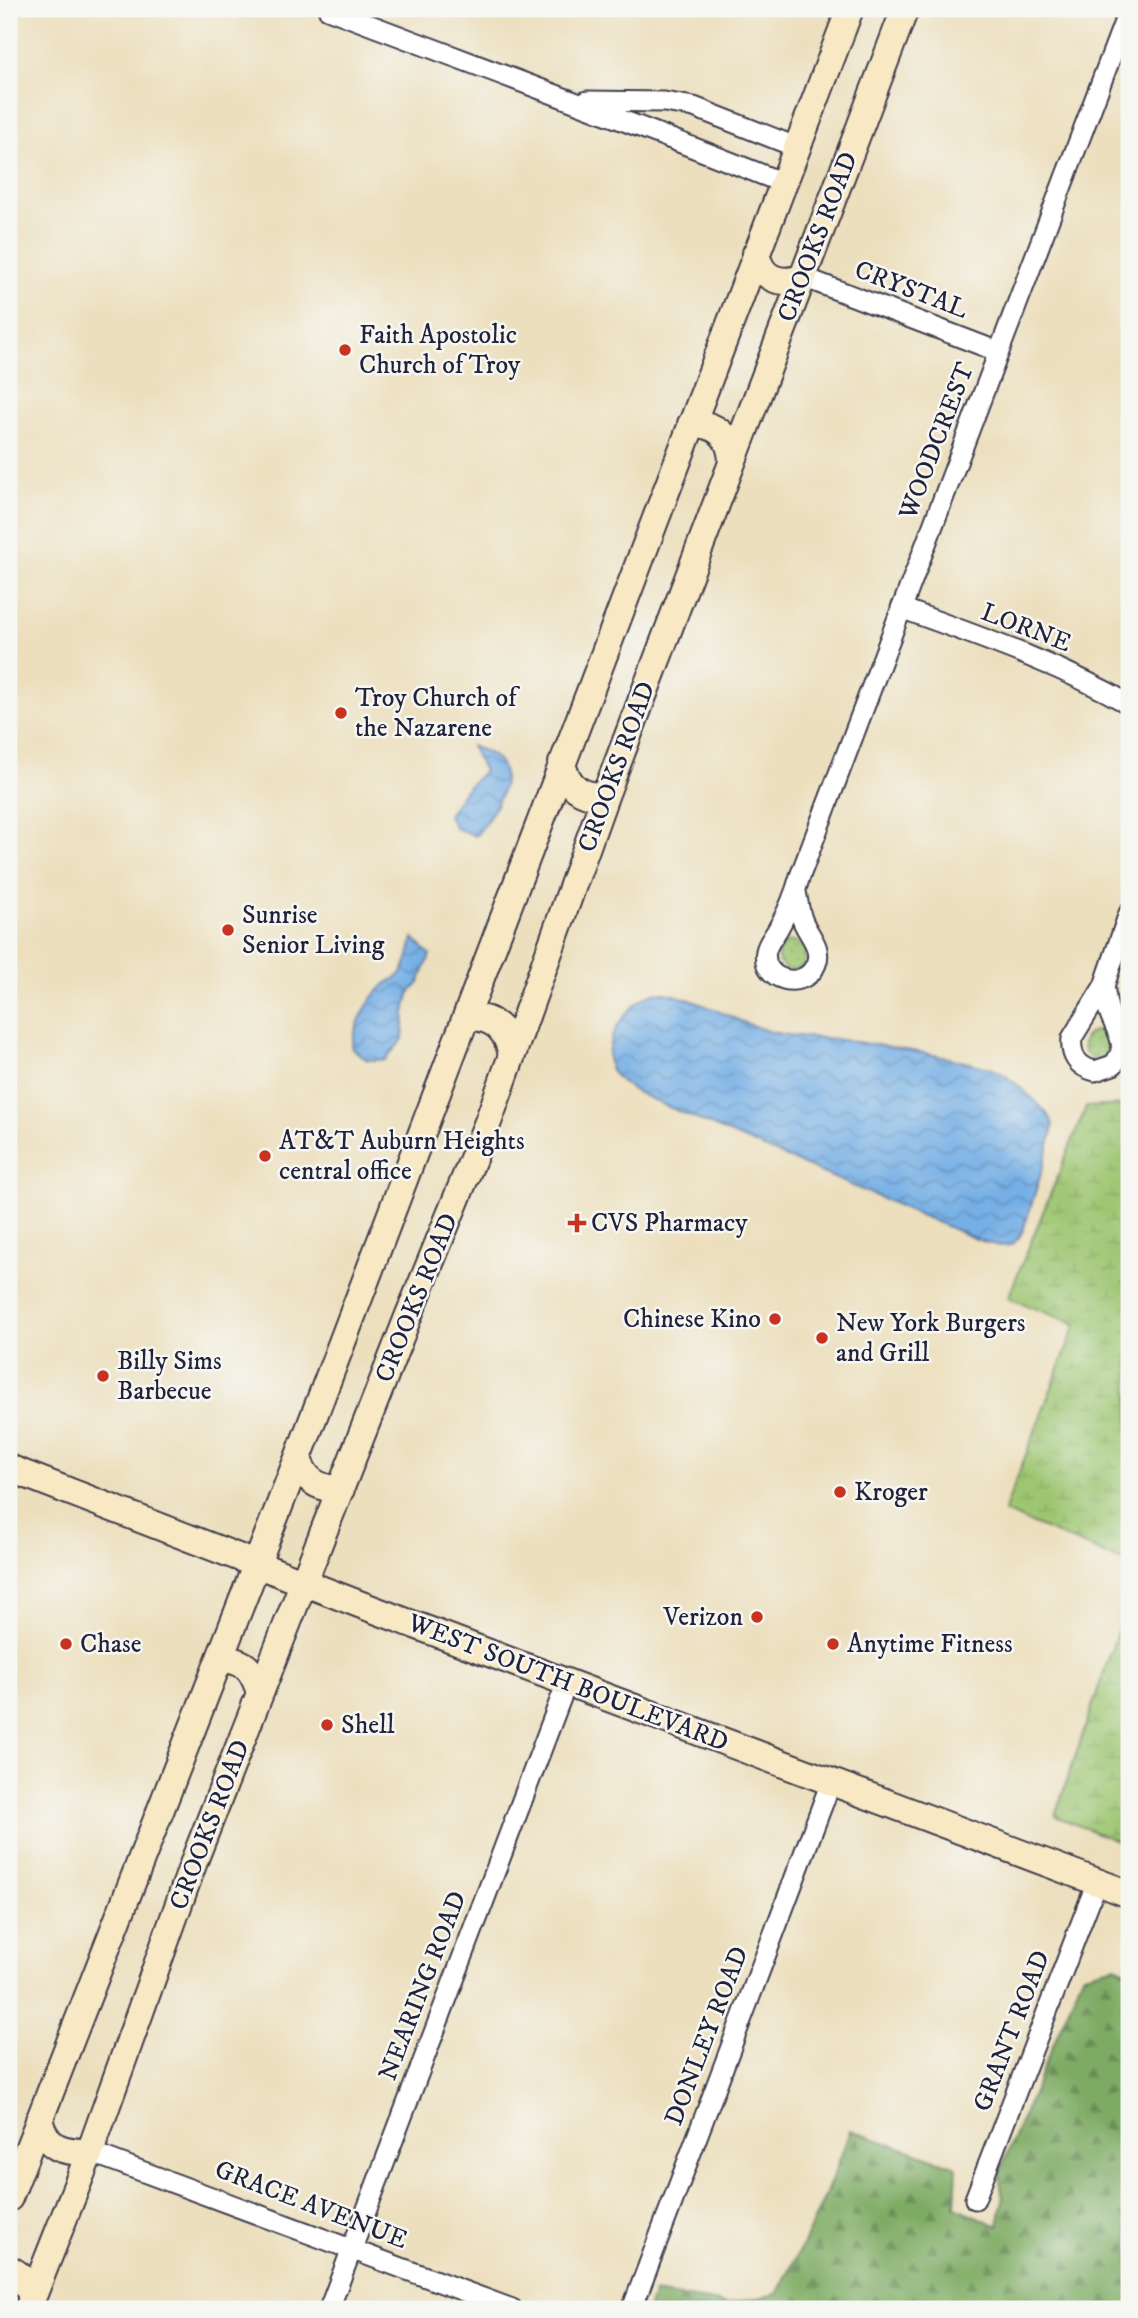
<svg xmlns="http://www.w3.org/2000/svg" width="1138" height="2318" viewBox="0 0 1138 2318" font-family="'IM FELL DW Pica',serif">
	<defs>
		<pattern id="grass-dots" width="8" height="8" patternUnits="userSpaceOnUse" patternTransform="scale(1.75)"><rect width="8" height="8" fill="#9ec672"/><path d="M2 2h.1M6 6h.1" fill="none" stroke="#88aa64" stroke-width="1.8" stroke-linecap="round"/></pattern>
		<pattern id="forest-firs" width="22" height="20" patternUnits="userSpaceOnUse" patternTransform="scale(1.75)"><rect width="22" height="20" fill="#7eab64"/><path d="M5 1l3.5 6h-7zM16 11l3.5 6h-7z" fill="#678b54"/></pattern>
		<pattern id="wetland-marsh" width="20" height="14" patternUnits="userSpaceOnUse" patternTransform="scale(1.75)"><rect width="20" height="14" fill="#9ec672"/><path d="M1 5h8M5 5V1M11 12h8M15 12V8" fill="none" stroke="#88aa64"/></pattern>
		<pattern id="water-waves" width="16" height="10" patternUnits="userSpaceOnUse" patternTransform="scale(1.75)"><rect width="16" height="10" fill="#74afe5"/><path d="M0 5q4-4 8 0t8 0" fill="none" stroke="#5f8ebb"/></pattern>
	</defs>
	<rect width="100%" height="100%" fill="#f6f6f2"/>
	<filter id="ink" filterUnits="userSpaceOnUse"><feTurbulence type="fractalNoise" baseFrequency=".0143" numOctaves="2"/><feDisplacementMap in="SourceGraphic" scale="14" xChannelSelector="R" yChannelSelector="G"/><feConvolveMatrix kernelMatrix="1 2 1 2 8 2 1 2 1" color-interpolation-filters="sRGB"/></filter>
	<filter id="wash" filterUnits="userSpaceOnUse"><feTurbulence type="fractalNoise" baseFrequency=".00686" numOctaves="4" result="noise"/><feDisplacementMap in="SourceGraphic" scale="28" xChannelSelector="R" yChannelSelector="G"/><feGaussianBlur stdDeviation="1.57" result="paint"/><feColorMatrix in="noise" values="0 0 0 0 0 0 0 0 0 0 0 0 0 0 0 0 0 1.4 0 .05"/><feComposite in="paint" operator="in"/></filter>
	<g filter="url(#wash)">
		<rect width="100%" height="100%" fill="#ecdfbd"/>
		<path fill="url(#grass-dots)" stroke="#607456" stroke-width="2" d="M778 956a14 14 0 1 1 28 0a14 14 0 1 1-28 0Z
			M1083 1045a14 14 0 1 1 28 0a14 14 0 1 1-28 0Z"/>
		<path fill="url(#forest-firs)" stroke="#506650" stroke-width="2" d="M1115,1966L1129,1972V2309H648L654,2293L728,2304L777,2294C807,2238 830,2190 850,2130L957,2167L955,2207L998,2226L1003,2199L999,2173L1083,1974Z"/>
		<path fill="url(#wetland-marsh)" stroke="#607456" stroke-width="2" d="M1129,1105V1564L1004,1512L1076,1324L1008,1298L1086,1107Z
			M1129,1598V1846L1055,1816Z"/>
		<path fill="url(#water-waves)" stroke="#4b6890" stroke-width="2" d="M471,746C481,750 493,753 499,762C515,782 489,819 476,836L455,828L448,815L464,791L484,771Z
			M413,938L430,955L419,983L409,994L405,1013L403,1039L385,1060H367L352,1048C353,1028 367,1002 381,988C388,981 399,979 403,971C409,961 411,950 413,938Z
			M658,992C699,997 733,1022 772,1032C793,1037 814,1037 835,1039C877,1045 920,1051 961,1061C976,1065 993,1067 1006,1076C1019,1086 1049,1109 1053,1125C1054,1134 1027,1220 1022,1232C1020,1236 1016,1241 1012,1244C1002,1249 986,1242 976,1239L664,1105C647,1097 625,1089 613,1073C595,1048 631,996 658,992Z"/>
	</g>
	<g filter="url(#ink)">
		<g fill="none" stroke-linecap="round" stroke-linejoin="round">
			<defs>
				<path id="street" d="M328,9C480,67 632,122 783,183
					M587,101L664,102L694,107L796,147
					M803,277L999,352
					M901,608C979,637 1057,663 1129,704
					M796,892C798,901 799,911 802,919C807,934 823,947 816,964C805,992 760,981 766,951C768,942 775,935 779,927C788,911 795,894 800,876L1129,9
					M1104,986C1106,995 1106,1005 1110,1014C1117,1033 1130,1046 1113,1065L1095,1071C1078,1067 1070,1056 1072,1038L1104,986L1129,913
					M90,2152L512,2309
					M975,2199L1097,1882
					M329,2309L567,1682
					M632,2309L831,1782"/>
				<path id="secondary" d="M756,253C761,279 780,286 803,277
					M691,424C716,423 731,436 732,461
					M562,763C567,786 581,797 605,796
					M466,1018C493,1015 507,1030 512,1055
					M298,1458C304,1480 318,1489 341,1489
					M9,1468L359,1604L1129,1894
					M220,1659C246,1660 253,1670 260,1693
					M39,2120C47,2149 62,2152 90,2152
					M9,2198L298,1458L850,9
					M9,2269C23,2275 29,2285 32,2300
					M28,2309L90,2152L196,1856L408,1317L488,1122L605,796L905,9"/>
			</defs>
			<use href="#street" stroke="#403e4e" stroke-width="23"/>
			<use href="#secondary" stroke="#403e4e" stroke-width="30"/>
			<use href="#street" stroke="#fff" stroke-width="19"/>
			<use href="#secondary" stroke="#f8e8c3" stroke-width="26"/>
		</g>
	</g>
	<g fill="#c8321e" stroke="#f6f6f2" stroke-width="2.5">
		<circle cx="345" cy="350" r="7"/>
		<circle cx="341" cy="713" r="7"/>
		<circle cx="228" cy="930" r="7"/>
		<circle cx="265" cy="1156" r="7"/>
		<path d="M573.5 1212.5h7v7h7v7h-7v7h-7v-7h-7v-7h7z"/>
		<circle cx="775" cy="1319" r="7"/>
		<circle cx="822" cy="1338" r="7"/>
		<circle cx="103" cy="1376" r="7"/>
		<circle cx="840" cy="1492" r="7"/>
		<circle cx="757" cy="1617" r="7"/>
		<circle cx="66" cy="1644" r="7"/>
		<circle cx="833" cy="1644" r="7"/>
		<circle cx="327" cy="1725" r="7"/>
	</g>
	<g text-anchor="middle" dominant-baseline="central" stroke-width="5" stroke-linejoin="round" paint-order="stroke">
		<g font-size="26" fill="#22223b" stroke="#f6f6f2">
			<text transform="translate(818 237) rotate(-69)">CROOKS ROAD</text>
			<text transform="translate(911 290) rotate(21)">CRYSTAL</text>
			<text transform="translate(937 441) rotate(-69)">WOODCREST</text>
			<text transform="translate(1026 628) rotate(21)">LORNE</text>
			<text transform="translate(617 767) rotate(-70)">CROOKS ROAD</text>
			<text transform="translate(417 1298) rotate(-68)">CROOKS ROAD</text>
			<text transform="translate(568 1683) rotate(21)">WEST SOUTH BOULEVARD</text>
			<text transform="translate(210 1825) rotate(-69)">CROOKS ROAD</text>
			<text transform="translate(423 1986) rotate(-69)">NEARING ROAD</text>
			<text transform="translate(1012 2031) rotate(-69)">GRANT ROAD</text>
			<text transform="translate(707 2036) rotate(-69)">DONLEY ROAD</text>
			<text transform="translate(311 2205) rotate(21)">GRACE AVENUE</text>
		</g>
		<g font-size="26" fill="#22223b" stroke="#f6f6f2" text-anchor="start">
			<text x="359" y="335">Faith Apostolic<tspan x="359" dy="30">Church of Troy</tspan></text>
			<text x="355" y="698">Troy Church of<tspan x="355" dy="30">the Nazarene</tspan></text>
			<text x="242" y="915">Sunrise<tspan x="242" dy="30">Senior Living</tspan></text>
			<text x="279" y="1141">AT&amp;T Auburn Heights<tspan x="279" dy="30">central office</tspan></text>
			<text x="591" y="1223">CVS Pharmacy</text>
			<text x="761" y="1319" text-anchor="end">Chinese Kino</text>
			<text x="836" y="1323">New York Burgers<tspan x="836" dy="30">and Grill</tspan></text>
			<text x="117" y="1361">Billy Sims<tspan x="117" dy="30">Barbecue</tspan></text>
			<text x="854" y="1492">Kroger</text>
			<text x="743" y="1617" text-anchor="end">Verizon</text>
			<text x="80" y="1644">Chase</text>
			<text x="847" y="1644">Anytime Fitness</text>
			<text x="341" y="1725">Shell</text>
		</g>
	</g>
	<rect width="1138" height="2318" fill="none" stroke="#f6f6f2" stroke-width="35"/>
</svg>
